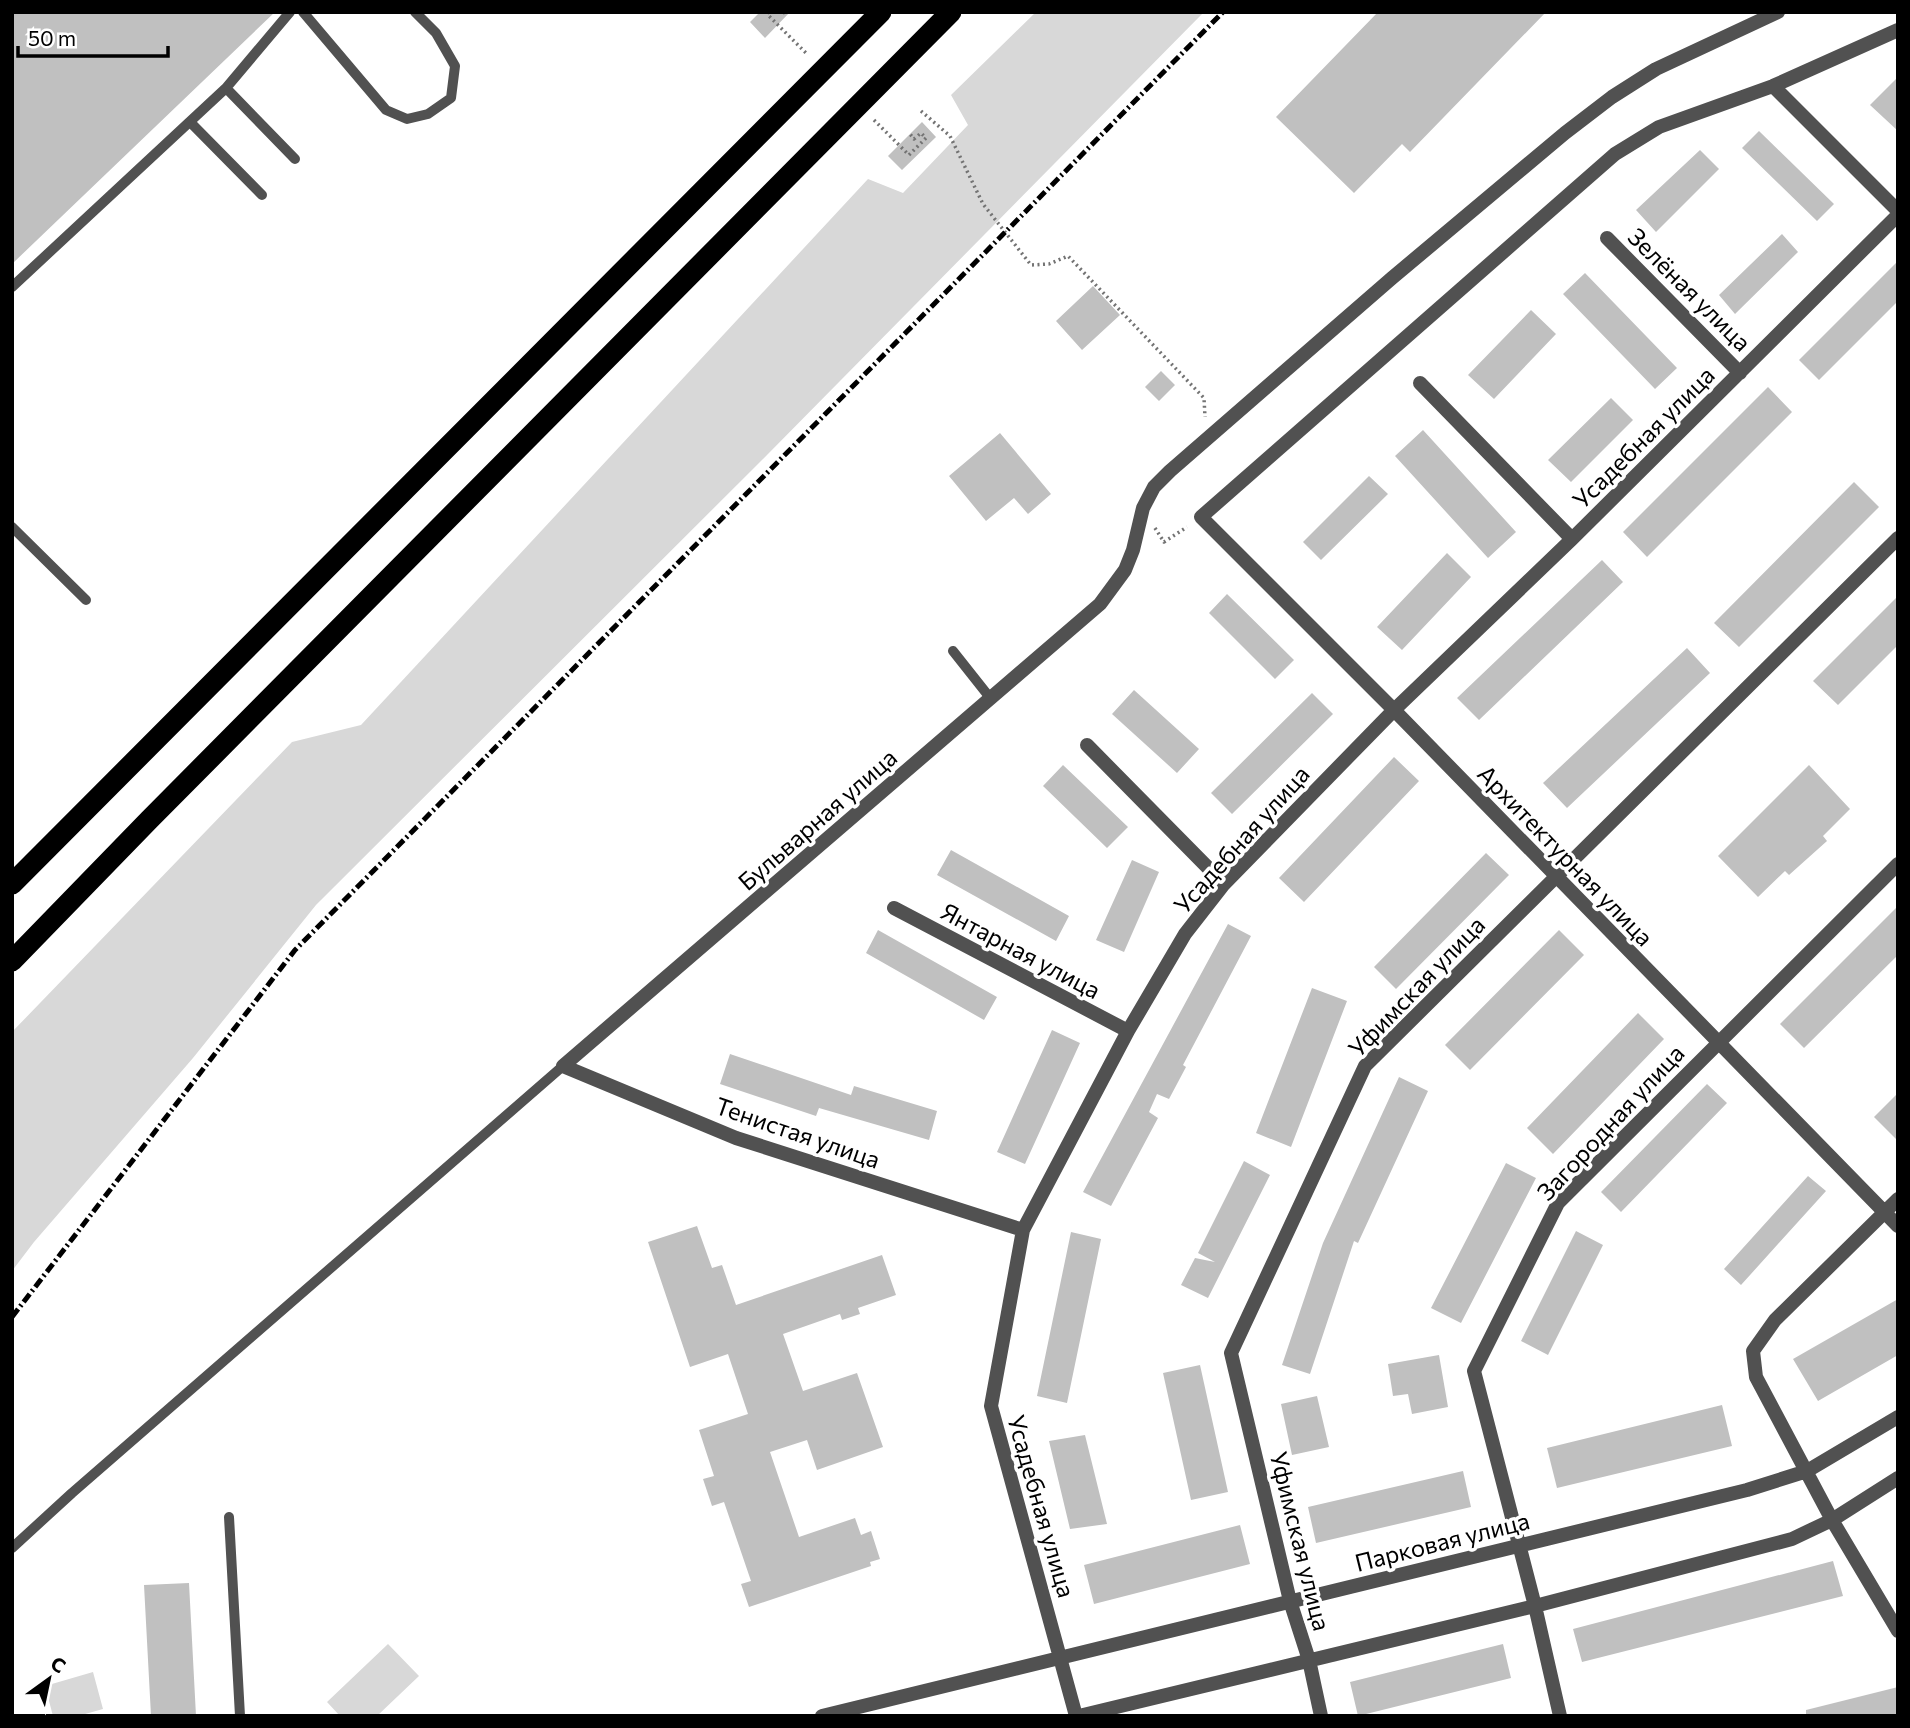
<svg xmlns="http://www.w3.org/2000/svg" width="1910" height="1728" viewBox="0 0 1910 1728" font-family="Commissioner,sans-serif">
	<rect width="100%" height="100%" fill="#fff"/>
	<path fill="#d8d8d8" d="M1036,12H1204L767,455L316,905L193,1058L34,1242L12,1271V1032L292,742L361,725L868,179L903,193L968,125L951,95Z
		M388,1644L419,1676L377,1716H340L327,1702Z
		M93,1672L103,1709L78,1716H53L45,1686Z"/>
	<path fill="#c0c0c0" d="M12,12H275L12,264Z
		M760,12H790L765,38L750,22Z
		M1378,12H1546L1410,152L1402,144L1354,193L1276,117Z
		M1898,77V131L1870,105Z
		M922,122L936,137L902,170L888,156Z
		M1759,131L1834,204L1817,221L1742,148Z
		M1700,150L1719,169L1656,232L1636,210Z
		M1782,234L1798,252L1735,314L1719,295Z
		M1898,261V301L1819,380L1799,360Z
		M1585,273L1677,368L1655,389L1563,294Z
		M1093,286L1120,315L1082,350L1056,321Z
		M1531,310L1556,334L1494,399L1468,375Z
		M1161,371L1175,385L1159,401L1145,387Z
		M1768,387L1792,412L1647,557L1623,532Z
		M1611,398L1633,420L1571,482L1548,460Z
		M1423,430L1516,532L1488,558L1395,456Z
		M1000,433L1051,494L1028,514L1014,498L986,521L949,476Z
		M1369,476L1388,494L1321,560L1303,542Z
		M1854,482L1879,507L1739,647L1714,623Z
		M1447,553L1471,577L1402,650L1377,627Z
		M1602,560L1623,582L1479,720L1457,698Z
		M1227,594L1294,660L1275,679L1209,613Z
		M1898,596V645L1838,705L1813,681Z
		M1687,648L1710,673L1567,808L1543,783Z
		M1134,690L1199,749L1177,773L1112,714Z
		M1312,693L1333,714L1232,814L1211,793Z
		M1394,757L1419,781L1304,902L1279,878Z
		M1063,765L1128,827L1107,848L1043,786Z
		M1809,765L1850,809L1823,836L1827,841L1789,875L1785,871L1758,897L1718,856Z
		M951,850L1069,916L1056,941L937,875Z
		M1486,853L1509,875L1396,989L1374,967Z
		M1132,860L1159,872L1124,952L1096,940Z
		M1898,906V955L1804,1048L1780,1024Z
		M1228,924L1251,936L1183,1065L1186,1067L1169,1099L1157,1094L1149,1112L1158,1118L1111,1206L1083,1192Z
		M878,930L997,997L984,1020L866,953Z
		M1559,930L1584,955L1470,1070L1445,1045Z
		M1312,988L1347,1001L1291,1147L1256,1133Z
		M1638,1013L1664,1039L1553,1154L1527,1128Z
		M1052,1030L1080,1043L1025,1164L997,1152Z
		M730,1054L851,1095L854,1086L937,1111L929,1140L819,1108L816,1116L720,1084Z
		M1399,1077L1428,1091L1358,1243L1354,1241L1310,1374L1282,1365L1323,1243Z
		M1707,1084L1727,1103L1621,1212L1601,1192Z
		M1898,1093V1141L1874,1117Z
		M1244,1161L1270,1175L1208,1298L1181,1285L1195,1258L1215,1262L1198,1253Z
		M1506,1163L1536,1178L1461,1323L1431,1308Z
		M1808,1176L1826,1191L1741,1285L1724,1269Z
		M697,1226L712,1268L722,1265L736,1305L882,1255L896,1295L858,1308L860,1314L842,1320L840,1314L783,1334L803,1391L857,1373L883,1447L817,1470L807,1440L770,1452L799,1537L855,1518L861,1535L871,1531L880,1559L870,1562L871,1566L749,1607L741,1584L751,1581L724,1502L712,1506L703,1479L714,1476L699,1430L748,1414L728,1354L690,1367L648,1242Z
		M1576,1231L1603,1245L1548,1355L1521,1341Z
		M1071,1232L1101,1239L1067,1403L1037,1396Z
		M1898,1299V1355L1818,1401L1793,1359Z
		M1439,1355L1448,1407L1412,1414L1408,1394L1393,1396L1388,1364Z
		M1200,1365L1228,1492L1191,1500L1163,1373Z
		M1317,1396L1329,1447L1292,1455L1281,1404Z
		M1722,1405L1732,1446L1557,1488L1547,1448Z
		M1085,1435L1107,1524L1070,1529L1049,1441Z
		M1463,1471L1471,1507L1316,1543L1308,1507Z
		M1240,1525L1250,1564L1094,1604L1084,1565Z
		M1833,1561L1843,1596L1582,1662L1573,1629Z
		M189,1583L196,1716H151L144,1585Z
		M1503,1644L1511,1678L1358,1716L1350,1682Z
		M1898,1687V1716H1806V1710Z"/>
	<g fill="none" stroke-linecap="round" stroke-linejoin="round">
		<path stroke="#737373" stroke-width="3.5" stroke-dasharray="2 3.5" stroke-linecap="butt" d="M768,12L767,14L808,55
			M784,12L787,16
			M921,111L950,136L983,204L1031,265L1049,264L1068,256L1204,398L1205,417
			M874,120L909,155L926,138L921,133L914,139L910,134
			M1155,528L1164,542L1187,527"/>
		<path stroke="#515151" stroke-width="10" d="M303,12L386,110L407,119L428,114L451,98L455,66L436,33L415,12
			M226,88L295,159
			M191,123L262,195
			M12,287L226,88L290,12
			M12,527L86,600
			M953,651L991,699
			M229,1517L240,1716
			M12,1548L72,1493L563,1066"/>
		<path stroke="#515151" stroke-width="14" d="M1898,30L1773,86L1659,127L1615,154L1201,517L1394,710L1898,1226
			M1773,86L1898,211
			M1607,238L1740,373
			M1420,383L1572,539
			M1087,745L1224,884
			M894,908L1128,1031
			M1898,1199L1775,1320L1753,1351L1756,1377L1832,1520L1898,1631
			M1023,1230L736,1138L563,1066L1100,604L1125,570L1133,550L1143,508L1154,487L1170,471L1392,278L1565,133L1612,97L1656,69L1778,12
			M822,1716L1747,1490L1807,1471L1898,1417
			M1076,1716L991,1406L1023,1230L1128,1031L1185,934L1224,884L1394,710L1572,539L1898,215
			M1079,1716L1535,1606L1792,1539L1832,1520L1898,1478
			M1321,1716L1309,1660L1290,1601L1231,1353L1365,1066L1898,538
			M1560,1716L1535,1606L1474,1371L1558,1203L1898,864"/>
		<path stroke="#000" stroke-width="21" d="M12,884L881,12
			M12,961L149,820L951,12"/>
		<path stroke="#000" stroke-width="5" stroke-dasharray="10 3.5 2 3.5" stroke-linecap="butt" d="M12,1317L295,950L1223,12"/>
	</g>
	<g text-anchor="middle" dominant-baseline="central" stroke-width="7" stroke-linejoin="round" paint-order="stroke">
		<g font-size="24" fill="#000" stroke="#fff">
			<text transform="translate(1690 289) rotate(45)">Зелёная улица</text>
			<text transform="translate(1643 437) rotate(-45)">Усадебная улица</text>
			<text transform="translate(817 819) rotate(-41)">Бульварная улица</text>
			<text transform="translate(1241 839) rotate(-48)">Усадебная улица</text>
			<text transform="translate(1566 855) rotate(46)">Архитектурная улица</text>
			<text transform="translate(1021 950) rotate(28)">Янтарная улица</text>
			<text transform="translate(1416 986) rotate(-46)">Уфимская улица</text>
			<text transform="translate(1610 1122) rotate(-47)">Загородная улица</text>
			<text transform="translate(798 1132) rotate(19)">Тенистая улица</text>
			<text transform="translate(1042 1506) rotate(74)">Усадебная улица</text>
			<text transform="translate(1301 1541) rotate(76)">Уфимская улица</text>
			<text transform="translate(1442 1541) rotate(-14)">Парковая улица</text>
		</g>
	</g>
	<rect width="1910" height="1728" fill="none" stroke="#000000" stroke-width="28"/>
	<g transform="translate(49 1679) rotate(33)" stroke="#ffffff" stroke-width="5" paint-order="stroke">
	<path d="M0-5L12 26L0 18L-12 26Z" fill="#000000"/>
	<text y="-10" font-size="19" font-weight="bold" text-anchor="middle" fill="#000000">С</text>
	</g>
	<path d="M18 46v10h150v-10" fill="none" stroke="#000000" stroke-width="3.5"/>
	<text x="28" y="46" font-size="21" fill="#000000" stroke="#ffffff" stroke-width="5" paint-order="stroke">50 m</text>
</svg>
